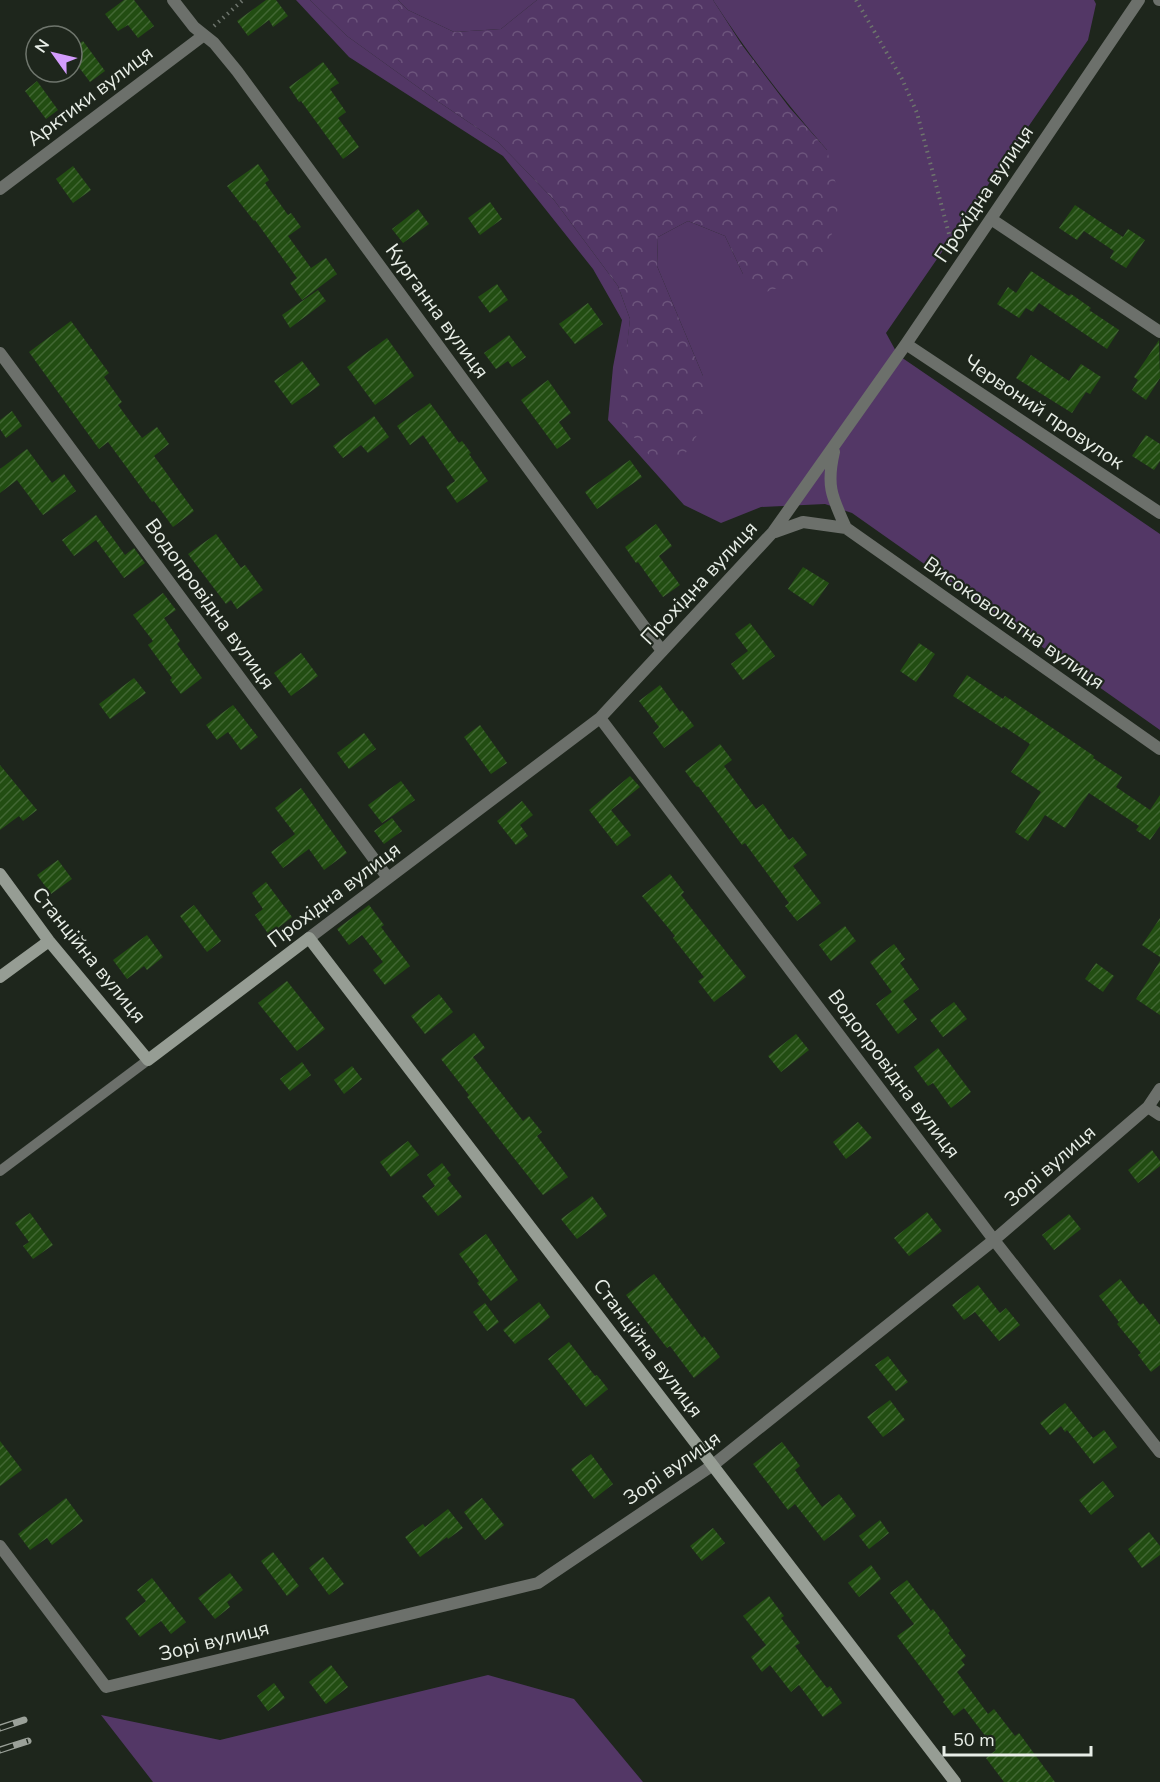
<svg xmlns="http://www.w3.org/2000/svg" width="1160" height="1782" viewBox="0 0 1160 1782" font-family="'Nunito Sans',sans-serif">
	<defs>
		<pattern id="forest-crowns" width="20" height="18" patternUnits="userSpaceOnUse" patternTransform="scale(1.5)"><rect width="20" height="18" fill="#533766"/><path d="M2 6a3 3 0 1 1 6 0M12 15a3 3 0 1 1 6 0" fill="none" stroke="#6c547c"/></pattern>
		<pattern id="building-hatch" width="6" height="6" patternUnits="userSpaceOnUse" patternTransform="scale(1.5)"><rect width="6" height="6" fill="#224d12"/><path d="M-1 1l2-2M0 6l6-6M5 7l2-2" fill="none" stroke="#426734"/></pattern>
	</defs>
	<rect width="100%" height="100%" fill="#1e261c"/>
	<path fill="#533766" d="M296,0H310L347,36L433,98L498,142L554,200L618,286L630,319L627,348L703,376L657,266L658,237L688,221L725,236L743,274L827,150C785,102 748,54 713,0H1094L1096,4L1088,40L886,333L898,355L1160,534V730L852,513L825,504L761,507L721,523L684,505L608,420L613,367L622,320L593,269L503,156L349,57Z
		M398,0H537L501,29L454,32L408,10Z
		M488,1675L574,1699L643,1782H153L101,1715L220,1740Z"/>
	<path fill="url(#forest-crowns)" d="M310,0H398L408,10L454,32L501,29L537,0H713L742,45L789,107L827,150L840,200L829,245L798,281L766,292L743,274L725,236L688,221L658,237L657,266L703,376V426L685,454L665,461L649,455L622,423L621,397L630,319L618,286L554,200L498,142L433,98L347,36Z"/>
	<path fill="url(#building-hatch)" d="M124,0H134L154,26L138,38L128,25L118,31L105,14Z
		M266,0H276L288,16L273,27L269,20L248,36L237,21Z
		M83,41L105,71L90,82L72,58V49Z
		M323,62L339,83L330,89L346,112L338,118L359,147L343,159L301,101L299,102L289,87Z
		M37,81L58,110L46,119L25,91Z
		M258,164L269,180L265,183L288,215L291,213L301,227L288,236L311,268L326,258L337,274L302,300L290,283L297,278L255,220L254,221L227,186Z
		M73,166L91,190L73,203L56,179Z
		M490,202L502,219L480,235L468,218Z
		M1075,205L1123,237L1128,229L1145,240L1126,268L1110,258L1114,251L1084,231L1077,240L1059,228Z
		M418,209L429,224L403,243L392,229Z
		M1031,271L1069,296L1071,294L1091,308L1089,310L1119,330L1107,349L1039,303L1033,312L1026,308L1019,318L997,304L1008,287L1016,293Z
		M497,284L508,300L490,313L478,297Z
		M318,290L326,301L290,328L282,315Z
		M588,303L603,324L575,344L559,324Z
		M71,321L109,373L104,377L122,402L118,405L142,438L157,427L169,444L154,456L194,511L173,527L154,501L152,502L108,442L99,449L29,352Z
		M509,335L526,357L512,367L508,361L496,369L484,353Z
		M387,338L414,376L375,405L347,367Z
		M1159,340L1160,378L1146,400L1132,390L1138,380L1134,377Z
		M1031,355L1069,381L1081,364L1101,377L1090,394L1086,392L1072,413L1016,378Z
		M302,361L320,385L292,405L274,381Z
		M548,380L571,413L559,422L571,439L557,449L521,400Z
		M430,403L459,443L462,441L471,453L469,454L488,481L457,503L446,487L455,481L423,435L410,445L397,426Z
		M12,411L22,426L6,438L0,429V420Z
		M374,416L389,437L368,453L361,445L343,458L333,446Z
		M1146,435L1160,444V461L1154,470L1132,456Z
		M27,449L52,483L64,474L76,491L43,515L17,480L0,493V469Z
		M630,460L642,477L597,509L585,492Z
		M96,515L125,555L134,548L145,563L124,578L96,540L74,556L62,540Z
		M656,524L672,546L659,556L680,585L663,597L638,562L636,563L625,547Z
		M216,534L241,568L245,565L263,590L237,609L231,600L226,604L188,554Z
		M803,567L829,583L813,606L788,589Z
		M163,593L176,610L164,618L180,641L177,644L202,678L181,694L170,680L172,678L148,645L153,641L133,615Z
		M750,623L775,656L743,680L731,664L748,651L735,634Z
		M919,643L935,654L916,682L900,671Z
		M301,653L318,676L291,696L274,673Z
		M967,675L1003,699L1005,696L1094,756L1093,758L1122,777L1116,787L1150,810L1160,795V826L1150,840L1136,830L1139,826L1089,793L1065,828L1045,815L1028,841L1015,832L1041,792L1011,772L1030,744L1003,726L1002,728L953,696Z
		M134,678L146,693L110,719L99,704Z
		M660,685L680,712L682,710L694,726L664,748L653,733L659,727L639,701Z
		M233,705L258,737L241,750L228,732L217,740L206,725Z
		M480,725L507,763L491,774L464,737Z
		M364,733L376,749L349,769L337,753Z
		M720,744L732,760L724,766L756,809L763,804L789,840L793,837L807,855L793,866L821,903L797,921L785,906L789,903L745,843L742,845L698,786L697,787L685,771Z
		M0,765L37,810L23,821L19,816L0,830Z
		M630,776L640,787L611,810L631,835L617,846L589,810Z
		M401,781L415,800L382,823L368,805Z
		M301,788L347,853L324,870L309,849L283,868L271,852L295,834L275,808Z
		M522,801L533,815L520,825L528,836L516,845L497,821Z
		M392,818L402,831L384,844L374,831Z
		M58,860L72,879L51,894L37,875Z
		M670,874L684,892L681,895L746,977L714,1002L698,981L704,977L673,938L675,936L642,896Z
		M266,882L292,917L269,935L255,915L263,909L252,893Z
		M194,905L221,941L207,952L180,916Z
		M369,905L384,925L381,927L410,966L385,985L373,970L383,962L362,935L349,945L337,929Z
		M1160,918V957L1142,945Z
		M845,926L856,941L831,961L819,945Z
		M147,935L163,957L147,970L144,966L127,979L113,960Z
		M894,944L905,959L900,963L919,989L903,1001L917,1019L898,1034L876,1004L892,992L870,962Z
		M1160,961V1015L1136,999Z
		M1096,963L1114,976L1103,992L1085,979Z
		M287,981L325,1029L297,1051L258,1003Z
		M439,994L453,1012L425,1034L411,1016Z
		M954,1002L967,1019L943,1037L930,1020Z
		M474,1033L485,1048L473,1057L523,1121L529,1116L542,1132L537,1136L568,1177L543,1195L499,1139L467,1097L469,1095L441,1059Z
		M796,1034L809,1050L781,1072L768,1056Z
		M938,1048L971,1092L951,1108L933,1083L928,1086L914,1067Z
		M302,1062L311,1075L290,1091L280,1079Z
		M352,1066L362,1079L344,1094L334,1080Z
		M858,1122L872,1138L846,1159L833,1142Z
		M408,1141L419,1155L391,1177L380,1162Z
		M1152,1150L1160,1161V1166L1138,1183L1128,1170Z
		M442,1163L451,1175L447,1178L462,1197L438,1216L422,1196L435,1186L427,1175Z
		M592,1196L607,1216L577,1239L561,1219Z
		M927,1212L942,1231L909,1256L894,1238Z
		M30,1213L53,1245L33,1259L23,1246L29,1242L15,1223Z
		M1069,1214L1081,1229L1054,1250L1042,1235Z
		M486,1234L518,1280L491,1301L477,1283L479,1281L459,1254Z
		M654,1274L702,1338L704,1336L720,1357L694,1378L670,1346L667,1348L626,1295Z
		M1120,1279L1140,1305L1143,1303L1160,1325V1365L1151,1372L1138,1355L1141,1353L1117,1324L1119,1322L1099,1296Z
		M978,1285L1000,1313L1006,1308L1020,1325L999,1341L975,1312L964,1320L952,1305Z
		M539,1302L550,1317L515,1344L503,1330Z
		M485,1303L499,1322L487,1331L473,1312Z
		M569,1342L595,1376L597,1375L608,1389L586,1407L548,1359Z
		M888,1356L908,1382L896,1391L875,1365Z
		M890,1400L905,1420L883,1437L867,1417Z
		M1065,1403L1093,1438L1104,1430L1117,1447L1094,1464L1067,1430L1065,1432L1061,1426L1050,1435L1040,1423Z
		M0,1441L22,1470L0,1486Z
		M782,1442L800,1466L795,1470L822,1507L839,1494L856,1516L824,1541L795,1504L788,1510L753,1464Z
		M591,1454L613,1484L594,1499L571,1469Z
		M1103,1481L1114,1496L1091,1515L1079,1500Z
		M66,1498L83,1521L52,1545L47,1538L30,1550L18,1534Z
		M482,1498L504,1525L485,1540L464,1512Z
		M448,1509L463,1528L448,1539L447,1537L420,1557L405,1537L423,1524L425,1527Z
		M880,1520L889,1533L869,1549L859,1536Z
		M713,1528L725,1543L702,1561L690,1546Z
		M1149,1532L1160,1546V1555L1142,1568L1128,1549Z
		M273,1552L299,1586L287,1596L261,1561Z
		M323,1557L344,1584L329,1595L309,1568Z
		M871,1565L881,1579L859,1597L848,1583Z
		M230,1573L243,1590L227,1602L230,1607L215,1619L198,1598Z
		M152,1578L186,1622L171,1634L161,1621L140,1637L125,1618L146,1601L137,1590Z
		M907,1580L931,1611L933,1609L950,1631L948,1633L966,1656L961,1660L965,1665L957,1672L988,1714L994,1709L1015,1736L1019,1733L1055,1782H1004L986,1758L996,1750L964,1708L954,1716L943,1702L945,1700L897,1636L914,1624L890,1593Z
		M769,1596L784,1616L781,1618L800,1643L795,1646L827,1688L830,1686L842,1703L823,1717L799,1685L791,1692L770,1665L762,1672L751,1657L766,1645L743,1616Z
		M331,1665L348,1687L326,1704L309,1682Z
		M274,1683L285,1698L268,1711L257,1696Z"/>
	<g fill="none" stroke-linecap="round" stroke-linejoin="round">
		<path stroke="#6d746c" stroke-width="4" stroke-dasharray="1.5 4.5" stroke-linecap="butt" d="M856,0L902,79L917,113L953,249
			M214,26L243,0"/>
		<path stroke="#6c706b" stroke-width="10" d="M0,1171L148,1060"/>
		<path stroke="#6c706b" stroke-width="12" d="M173,0L194,27L214,43L237,71L662,651
			M1159,0H1160
			M0,189L204,35
			M991,219L1160,332
			M906,344L1160,513
			M0,353L388,878
			M834,452C826,486 832,497 846,528
			M775,532L803,522L846,528L1160,749
			M600,718L994,1240L1160,1452
			M309,938L600,718L773,532L906,344L1139,0
			M1148,1107L1160,1115
			M0,1546L106,1687L538,1583L713,1465L994,1240L1148,1107L1160,1089"/>
		<path stroke="#969d94" stroke-width="12" d="M0,874L49,941L148,1060L309,938L955,1782
			M0,977L49,941"/>
		<defs>
			<path id="rail" d="M0,1728L24,1720
				M0,1750L28,1741"/>
		</defs>
		<use href="#rail" stroke="#9ba199" stroke-width="7"/>
		<use href="#rail" stroke="#1e261c" stroke-width="4.5" stroke-dasharray="14" stroke-linecap="butt"/>
	</g>
	<g text-anchor="middle" dominant-baseline="central" stroke-width="4.5" stroke-linejoin="round" paint-order="stroke">
		<g font-size="20" fill="#e8eee7" stroke="#1e261c">
			<text transform="translate(90 96) rotate(-37)">Арктики вулиця</text>
			<text transform="translate(984 194) rotate(-56)">Прохідна вулиця</text>
			<text transform="translate(437 311) rotate(54)">Курганна вулиця</text>
			<text transform="translate(1044 412) rotate(34)">Червоний провулок</text>
			<text transform="translate(699 583) rotate(-47)">Прохідна вулиця</text>
			<text transform="translate(210 604) rotate(54)">Водопровідна вулиця</text>
			<text transform="translate(1014 623) rotate(35)">Високовольтна вулиця</text>
			<text transform="translate(334 895) rotate(-37)">Прохідна вулиця</text>
			<text transform="translate(89 955) rotate(51)">Станційна вулиця</text>
			<text transform="translate(894 1074) rotate(53)">Водопровідна вулиця</text>
			<text transform="translate(1050 1166) rotate(-41)">Зорі вулиця</text>
			<text transform="translate(648 1348) rotate(53)">Станційна вулиця</text>
			<text transform="translate(672 1468) rotate(-35)">Зорі вулиця</text>
			<text transform="translate(214 1641) rotate(-14)">Зорі вулиця</text>
		</g>
	</g>
	<g transform="translate(54 54) rotate(304)"><circle r="28" fill="#1e261c" stroke="#6f766d" stroke-width="1.5"/>
	<path d="M0-4.5L10 22L0 15L-10 22Z" fill="#d39cfc"/>
	<text y="-9" font-size="16" font-weight="bold" text-anchor="middle" fill="#e8eee7">N</text>
	</g>
	<path d="M944 1746v9h147v-9" fill="none" stroke="#e8eee7" stroke-width="3"/>
	<text x="953" y="1746" font-size="18" fill="#e8eee7" stroke="#1e261c" stroke-width="4.5" paint-order="stroke">50 m</text>
</svg>
